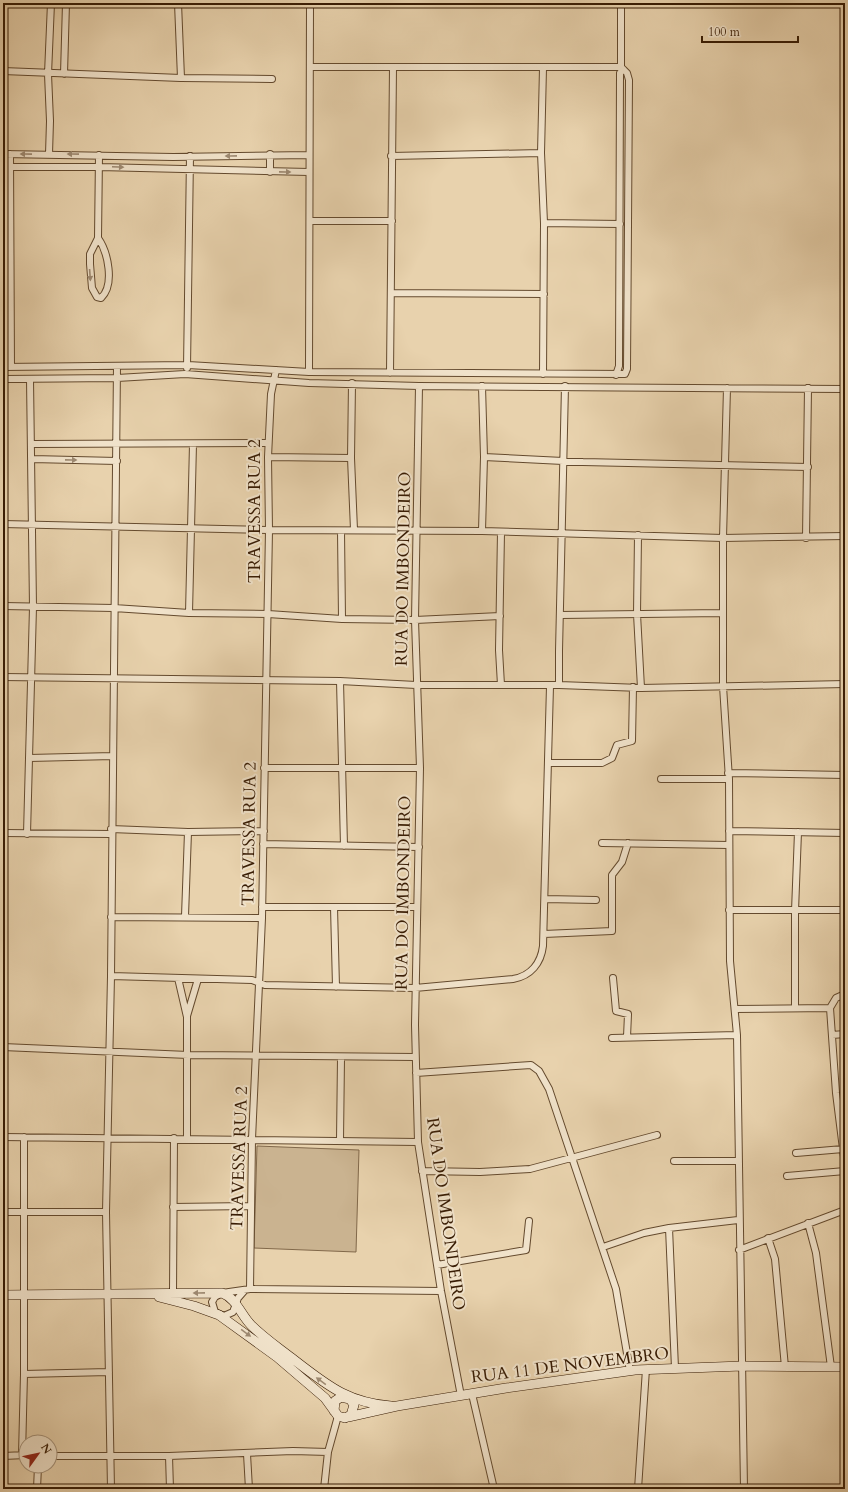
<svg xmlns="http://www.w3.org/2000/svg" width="848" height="1492" viewBox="0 0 848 1492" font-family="Cardo,serif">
	<rect width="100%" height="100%" fill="#e8d2ad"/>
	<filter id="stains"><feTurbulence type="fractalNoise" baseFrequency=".005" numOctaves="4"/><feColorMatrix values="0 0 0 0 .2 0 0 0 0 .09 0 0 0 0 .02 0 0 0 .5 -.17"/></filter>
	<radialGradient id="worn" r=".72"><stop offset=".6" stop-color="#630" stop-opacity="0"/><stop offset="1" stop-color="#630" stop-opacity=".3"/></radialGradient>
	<path fill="#cab390" stroke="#81684a" d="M257,1146L359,1150L356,1252L254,1248Z"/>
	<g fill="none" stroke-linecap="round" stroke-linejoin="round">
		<defs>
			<path id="minor" d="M178,3L181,78
				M621,3V67
				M3,71L181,78L272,79
				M64,74L66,3
				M3,154L173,157L309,155
				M10,154L11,367
				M49,154L50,121L48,74L51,3
				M391,156L541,153
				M3,167H99L309,172
				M270,172V154
				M310,221H392
				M544,223L620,224
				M98,238C108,252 115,285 101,298L97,297L92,288L90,264V254L98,238L99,155
				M391,293L544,294
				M3,367L188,365L309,372L625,374L627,369L629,80L627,73L621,67H311
				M187,368L190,156
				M309,372L310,3
				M390,373L393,67
				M543,374L544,223L541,153L543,68
				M616,375L619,366L620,73L623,69
				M3,379L117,378L185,374L309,383L419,386L845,389
				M352,383L351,458L354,530
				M419,386L415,620L420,768L415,1025L418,1142L441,1291L461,1396
				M482,386L484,457
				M727,388L723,538V686L729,779L730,961L737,1035L744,1489
				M32,444L268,443
				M268,457L351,458
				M32,459L117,461
				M3,524L269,530L482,531L723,538L845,536
				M341,531L342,619L415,620L500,616
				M482,531L484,457L583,462L808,467
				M638,535L637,614L641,688
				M806,538L808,388
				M3,606L114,608L189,613L268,614L342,619
				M189,613L193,444
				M561,615L722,613
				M3,677L340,681L416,685H559L641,688L845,684
				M340,681L344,846
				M501,685L499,650L501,532
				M559,685V651L565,386
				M29,758L113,756
				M548,763H602L612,758L617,745L632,741L633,687
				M264,768H420
				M728,773L845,775
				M661,779H729
				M111,829L188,832L264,831
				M729,831L845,833
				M3,833L111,834
				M27,834L33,607L30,379
				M602,843L729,845
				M263,844L419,847
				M545,899L596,900
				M262,907H417
				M334,907L336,987
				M729,910H845
				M185,916L188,832
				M111,917L262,918
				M544,934L612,931V875L622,862L628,843
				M111,976L252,980L265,985L415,988L513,979C531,976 541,963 543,946L550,686
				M178,978L187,1017V1139
				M613,978L616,1011L628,1014L627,1037
				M845,994L836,998L830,1008L836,1093L845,1165
				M795,1007V911L798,832
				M735,1009L830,1008
				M187,1016L198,979
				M832,1035L845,1034
				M612,1038L737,1035
				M3,1047L188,1055L415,1057
				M416,1073L531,1065L539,1071L549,1089L616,1289L630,1371
				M3,1137L418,1142
				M340,1140L341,1058
				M796,1153L843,1149
				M674,1161H738
				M422,1171L480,1172L530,1169L657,1135
				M787,1176L845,1171
				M173,1207L250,1206
				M3,1212H106
				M808,1223L816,1253L831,1367
				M669,1228L675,1368
				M768,1238L775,1259L785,1367
				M603,1247L644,1233L669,1228L738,1220
				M739,1250L845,1210
				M437,1265L526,1250L529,1221
				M250,1289L252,1139L262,918L269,530L268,457L271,394L276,370
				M245,1290L238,1298L233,1312L224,1316L215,1312L212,1302L215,1297L222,1293L250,1289L441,1291
				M173,1293L174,1138
				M24,1374L109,1372
				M472,1394L494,1489
				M247,1454L249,1489
				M22,1455L24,1374V1137
				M3,1456L26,1455
				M50,1456H169L293,1451L328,1452
				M169,1456L170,1489
				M37,1489L38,1466
				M111,1489L106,1212L111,976L117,366
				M324,1489L328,1452L338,1416
				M638,1489L646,1369"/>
			<path id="secondary" d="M3,1295L222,1293C236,1298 241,1315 251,1325C263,1337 276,1346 289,1356C325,1383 344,1402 391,1406
				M159,1297L194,1306L219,1315L277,1357L325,1398L338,1416L345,1418L351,1415L354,1405L350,1399L341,1397L335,1401L334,1411
				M348,1417L397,1406L506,1388L635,1370L742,1366L845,1367"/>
		</defs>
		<use href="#minor" stroke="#644a2e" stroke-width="8"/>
		<use href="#secondary" stroke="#381c04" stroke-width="10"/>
		<use href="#minor" stroke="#f0e2ca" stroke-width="6"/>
		<use href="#secondary" stroke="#f0e2ca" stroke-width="9"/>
	</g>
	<defs><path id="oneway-solid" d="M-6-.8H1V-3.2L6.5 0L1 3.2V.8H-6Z"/></defs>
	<g fill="#9d8971">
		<use href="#oneway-solid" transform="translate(26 154) rotate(-179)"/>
		<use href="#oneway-solid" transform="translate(73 154) rotate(-179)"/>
		<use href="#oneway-solid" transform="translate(231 156) rotate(179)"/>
		<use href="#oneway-solid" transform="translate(118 167) rotate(2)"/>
		<use href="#oneway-solid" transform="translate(285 172) rotate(1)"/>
		<use href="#oneway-solid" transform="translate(90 275) rotate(86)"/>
		<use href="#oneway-solid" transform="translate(71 460) rotate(1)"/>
		<use href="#oneway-solid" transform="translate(199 1293) rotate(179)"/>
		<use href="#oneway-solid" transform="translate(246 1333) rotate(36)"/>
		<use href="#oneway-solid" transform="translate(321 1381) rotate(-144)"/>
	</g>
	<g text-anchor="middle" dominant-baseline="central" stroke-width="4" stroke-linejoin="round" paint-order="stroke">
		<g font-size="17" fill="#381c04" stroke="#f0e2ca">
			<text transform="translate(254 511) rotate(-90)">TRAVESSA RUA 2</text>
			<text transform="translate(403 569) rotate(-89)">RUA DO IMBONDEIRO</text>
			<text transform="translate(249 834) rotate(-89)">TRAVESSA RUA 2</text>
			<text transform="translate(403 893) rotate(-89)">RUA DO IMBONDEIRO</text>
			<text transform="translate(239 1158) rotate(-88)">TRAVESSA RUA 2</text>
			<text transform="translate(446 1214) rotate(82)">RUA DO IMBONDEIRO</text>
			<text transform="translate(570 1365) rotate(-7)">RUA 11 DE NOVEMBRO</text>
		</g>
	</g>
	<rect width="848" height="1492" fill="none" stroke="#e8d2ad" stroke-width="16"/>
	<rect x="4" y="4" width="840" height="1484" fill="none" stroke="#381c04" stroke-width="2"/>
	<rect x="8" y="8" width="832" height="1476" fill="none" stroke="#381c04"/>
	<g transform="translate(38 1454) rotate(57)"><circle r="19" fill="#f0e2ca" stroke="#a6937b"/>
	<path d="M0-3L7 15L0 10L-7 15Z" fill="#8f2418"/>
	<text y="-6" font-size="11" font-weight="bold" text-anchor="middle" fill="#381c04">N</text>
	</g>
	<path d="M702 36v6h96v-6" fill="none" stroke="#381c04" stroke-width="2"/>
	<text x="708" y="36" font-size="12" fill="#381c04" stroke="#f0e2ca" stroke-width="3" paint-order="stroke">100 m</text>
	<rect width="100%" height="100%" filter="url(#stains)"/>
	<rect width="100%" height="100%" fill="url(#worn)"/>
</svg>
